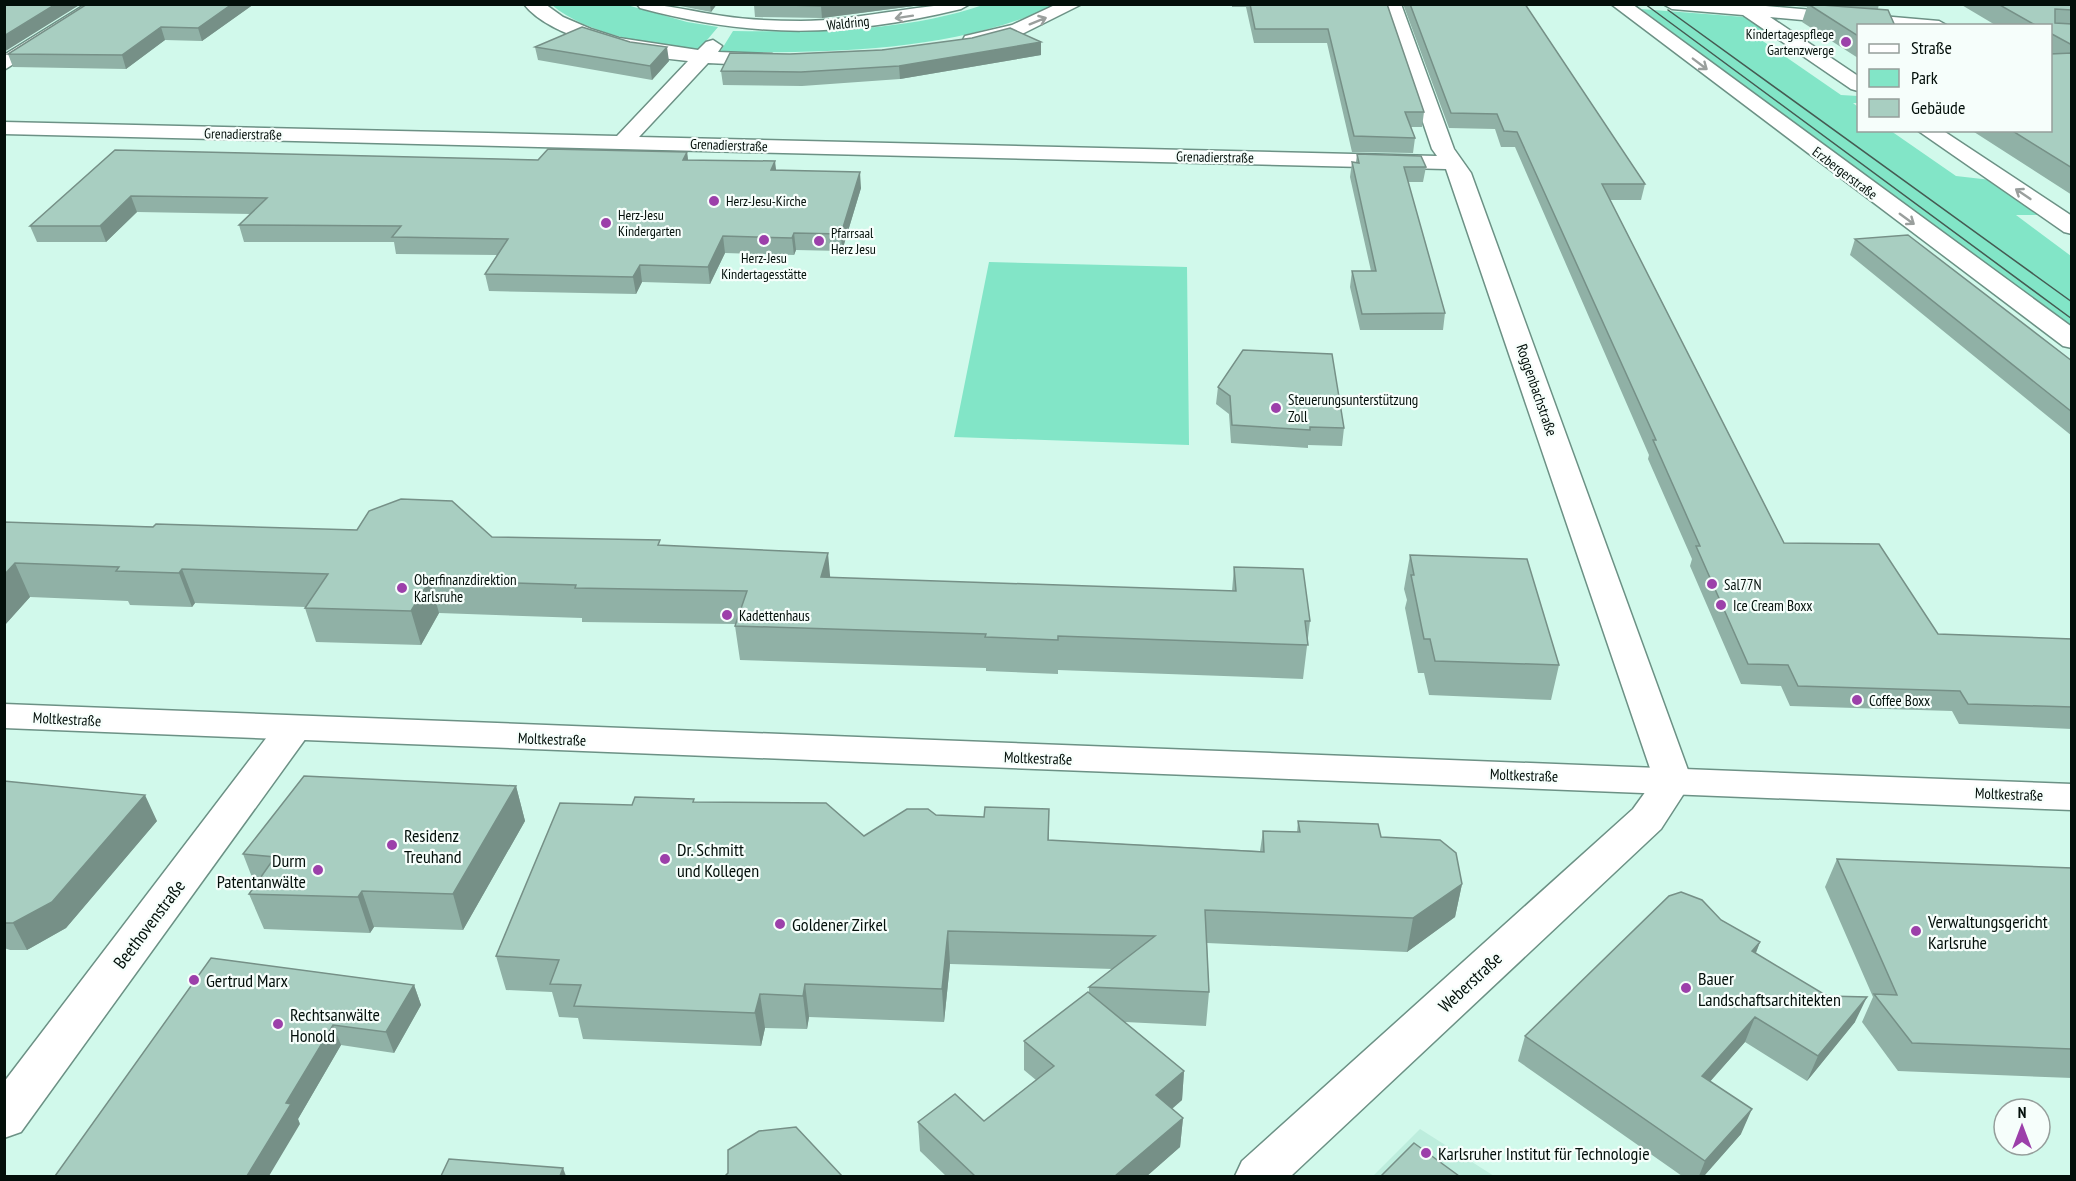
<svg xmlns="http://www.w3.org/2000/svg" width="2076" height="1181" viewBox="0 0 2076 1181" font-family="'PT Sans Narrow',sans-serif">
	<rect width="100%" height="100%" fill="#d1f9eb"/>
	<path fill="#bdeddd" d="M1420,1129L1494,1176H1373Z"/>
	<path fill="#82e5c7" d="M552,5H627L687,22L718,27L697,52C652,44 587,35 552,5Z
		M983,5H1056C952,52 833,53 720,52L733,31C815,32 904,32 983,5Z
		M1641,9L1744,17L1780,39L1757,37L1841,95L1858,96V103H1853L1858,107V130L1891,131L1956,176L1991,180L2042,215H2016L2071,256V327Z
		M989,262L1187,267L1189,445L954,437Z"/>
	<g fill="none" stroke-linecap="round" stroke-linejoin="round">
		<defs>
			<path id="street" d="M86,4H108L4,70V55Z
				M524,4H545L563,17L591,29L619,38L698,50L706,42L713,40L722,46L718,52L772,54L782,60L772,66L708,63L639,137L1437,156L1432,149L1383,4H1401L1454,149L1471,173L1692,781L1661,829L1291,1176H1235L1242,1161L1633,809L1654,780L1446,169L4,134V122L617,136L688,61C645,57 552,41 524,4Z
				M637,4C667,4 694,12 723,16C749,20 775,21 801,21C858,21 913,4 970,4L961,9C846,37 755,39 640,8Z
				M1057,4H1082L1024,33L972,46L963,40L965,36L1012,25Z
				M1611,4H1632L2072,327V348L2063,346Z
				M1663,4H1743L1939,21L1948,26H1867L1770,17L1858,76V91L1851,89L1743,15L1672,9Z
				M1917,130H1942L2072,216V234L2064,232Z
				M293,717L306,720L311,729L306,738L21,1132L4,1138V1082L280,720Z"/>
			<path id="secondary" d="M4,704L2072,784V810L4,728Z"/>
		</defs>
		<use href="#street" stroke="#6c9185" stroke-width="3"/>
		<use href="#secondary" stroke="#6c9185" stroke-width="3"/>
		<use href="#street" fill="#fff" fill-rule="evenodd"/>
		<use href="#secondary" fill="#fff" fill-rule="evenodd"/>
		<path stroke="#455a52" stroke-width="1.5" d="M1645,4L2072,319
			M1668,10L2072,302"/>
	</g>
	<path fill="#90b1a6" d="M87,4H254L202,41L165,40L126,69L13,67L8,54Z
		M670,4H717L711,12Z
		M929,4L822,18L755,17L754,5Z
		M1232,4H1387L1424,112L1422,127H1411L1415,138L1413,153L1352,152L1327,43H1254L1246,7H1232Z
		M1403,4H1525L1645,184L1641,200H1610L1784,543L1938,634L2072,639V729L1959,724L1952,711L1790,706L1781,686L1741,684L1690,566L1692,559L1648,459L1649,455L1515,147H1501L1495,129L1449,128Z
		M1775,4H1879L1878,9L1858,26V58L1802,22L1807,7Z
		M1960,4H2072V195L1971,130H2050V26H1997Z
		M1041,42V55L900,79L802,86L723,85L721,71L790,54Z
		M535,47L669,61L652,80L538,60Z
		M115,150L538,160L687,152L688,160L776,171L861,188L842,251L796,250L794,255L725,253L710,284L642,282L636,294L489,291L485,274L497,255L396,254L394,242H244L239,225L251,214L137,212L106,242H37L30,226Z
		M1357,154L1426,167L1423,182H1408L1445,313L1443,330H1360L1350,287L1352,271H1371L1350,177L1352,162H1356Z
		M1855,239L2072,361V436L1850,255Z
		M1218,387L1344,428L1342,446L1308,445V448L1231,443L1229,414L1216,404Z
		M4,522L492,537L661,545L830,578L1232,591L1234,567L1310,621L1303,679L1058,670V674L986,671V668L740,660L735,626L736,624L582,622V618L439,613L421,645L316,642L305,608L306,607L195,603L192,607L130,605L128,601L30,597L4,626Z
		M1410,555L1559,665L1551,700L1429,695L1424,673H1418L1405,608L1407,600L1404,589Z
		M4,781L157,821L66,928L27,950H10L4,948Z
		M516,786L525,821L463,930L374,927L370,933L264,929L249,894L255,885L243,854Z
		M694,802L864,836L936,815L984,817L1049,809V840L1260,851L1263,831L1297,832L1298,821L1381,837L1462,884L1455,917L1407,952L1207,943L1209,992L1206,1026L1125,1022L1184,1071L1182,1100L1172,1109L1183,1118L1180,1147L1147,1176H946L920,1151L918,1122L984,1121L1036,1080L1024,1070V1041L1089,993V987L1113,969L950,964L944,1022L809,1017L807,1029L765,1028L761,1046L583,1039L578,1018L559,1017L552,992L506,990L496,956L632,805Z
		M1837,859L2072,868V1078L1898,1071L1862,1022L1873,997L1825,887Z
		M1721,920L1760,942L1756,953L1855,1022L1807,1081L1745,1042L1710,1081L1741,1134L1704,1176H1682L1518,1061L1525,1036Z
		M211,958L414,985L421,1005L394,1053L341,1045L298,1119L300,1124Z"/>
	<path fill="#769087" d="M56,4H81L4,52V36Z
		M232,4H254L202,41L198,28Z
		M710,4H717L711,12Z
		M831,4H929L822,18L821,6Z
		M161,27L165,40L126,69L122,55Z
		M1041,42V55L900,79L899,66Z
		M667,47L669,61L652,80L650,66Z
		M687,152L689,168L683,160Z
		M775,161L777,177L771,170Z
		M860,172L861,188L842,251L841,234Z
		M131,196L137,212L106,242L100,226Z
		M794,233L796,250L794,255L792,238Z
		M723,236L725,253L710,284L708,267Z
		M640,265L642,282L636,294L633,277Z
		M828,553L831,586L821,577Z
		M15,563L30,597L4,626V575Z
		M182,569L195,603L192,607L179,573Z
		M430,580L439,613L421,645L411,611Z
		M516,786L525,821L463,930L453,894Z
		M145,795L157,821L66,928L27,950L13,923Z
		M1462,884L1455,917L1407,952L1413,918Z
		M362,891L374,927L370,933L358,897Z
		M948,931L950,964L944,1022L942,989Z
		M1760,942L1750,967L1752,951Z
		M805,984L809,1017L807,1029L803,996Z
		M414,985L421,1005L394,1053L386,1032Z
		M760,994L765,1028L761,1046L755,1013Z
		M1867,997L1855,1022L1807,1081L1818,1056Z
		M1755,1017L1745,1042L1693,1101L1702,1076Z
		M333,1025L341,1045L298,1119L300,1124L269,1176H247L286,1103Z
		M1184,1071L1182,1100L1154,1124L1156,1095Z
		M1752,1109L1741,1134L1704,1176H1699L1705,1161Z
		M1183,1118L1180,1147L1147,1176H1115Z
		M563,1168L566,1176H560Z"/>
	<path fill="#a8cec1" stroke="#769087" stroke-width="1.5" d="M4,4H56L4,36Z
		M87,4H232L198,28L161,27L122,55L8,54Z
		M754,4H831L821,6Z
		M1250,4H1387L1424,112H1405L1415,138L1354,136L1328,29H1255Z
		M1410,4H1525L1645,184H1602L1784,543L1879,544L1938,634L2072,639V707L1968,704L1960,691L1798,686L1788,665L1748,664L1696,546H1700L1653,440H1656L1517,132L1504,131L1497,114L1451,113Z
		M1808,4L1888,10L1895,26H1858V36Z
		M1998,4H2072V10L2055,9V23L2072,24V45L2050,33V26H2037Z
		M582,27L630,42L667,47L650,66L535,47Z
		M1010,28L1041,42L899,66L801,72L721,71L730,53L790,54L882,50L972,38Z
		M2072,53V168L2011,130H2050V54Z
		M548,149L687,152L683,160L775,161L771,170L860,172L841,234L794,233L792,238L723,236L708,267L640,265L633,277L485,274L508,239L392,237L401,226L239,225L267,198L131,196L100,226H30L115,150L538,160Z
		M1357,154L1421,156L1426,167H1404L1445,313L1362,314L1352,271H1376L1352,162L1359,163Z
		M1908,235L2072,361V412L1855,239Z
		M1243,350L1332,354L1344,428L1310,427V430L1232,425L1230,396L1218,387Z
		M401,499L452,501L492,537L660,540L658,545L828,553L821,577L1236,591L1234,567L1303,569L1310,621H1305L1308,645L1058,636V640L985,637L986,634L735,626L747,591L575,588L576,585L430,580L411,611L305,608L328,574L182,569L179,573L116,571L119,567L15,563L4,575V522L153,527L156,524L357,530L369,511Z
		M1410,555L1527,559L1559,665L1435,661L1430,639H1424L1411,575H1414Z
		M304,776L516,786L453,894L362,891L358,897L249,894L275,857L243,854Z
		M4,781L145,795L52,902L13,923H4Z
		M635,797L694,799L693,802L826,803L864,836L907,809H928L936,815L984,817L985,807L1049,809L1048,840L1264,852L1263,831L1300,832L1298,821L1378,824L1381,837L1440,840L1456,853L1462,884L1413,918L1205,910L1209,992L1089,987L1155,936L948,931L942,989L805,984L803,996L760,994L755,1013L574,1006L581,985L550,984L559,960L496,956L560,803L632,805Z
		M1837,859L2072,868V1049L1912,1043L1874,994L1897,995Z
		M1681,892L1702,900L1721,920L1760,942L1752,951L1827,996L1867,997L1818,1056L1755,1017L1702,1076L1752,1109L1705,1161L1525,1036L1669,896Z
		M211,958L414,985L386,1032L333,1025L286,1103L291,1104L247,1176H55Z
		M1088,992L1184,1071L1156,1095L1183,1118L1115,1176H975L918,1122L955,1094L984,1121L1054,1066L1024,1041Z
		M796,1127L842,1176H725L728,1173V1150L759,1131Z
		M1414,1143L1459,1176H1381Z
		M449,1159L563,1168L560,1176H441Z"/>
	<defs><path id="oneway-shaft" d="M-6 0H5M1.5-3L5.5 0L1.5 3" fill="none" stroke-width="1.6" stroke-linecap="round" stroke-linejoin="round" transform="scale(1.5)"/></defs>
	<g stroke="#9a9f9d">
		<use href="#oneway-shaft" transform="translate(904 17) rotate(171)"/>
		<use href="#oneway-shaft" transform="translate(1038 21) rotate(-22)"/>
		<use href="#oneway-shaft" transform="translate(1700 64) rotate(37)"/>
		<use href="#oneway-shaft" transform="translate(2023 194) rotate(-146)"/>
		<use href="#oneway-shaft" transform="translate(1907 219) rotate(36)"/>
	</g>
	<g fill="#9c40aa" stroke="#f6fefb" stroke-width="2">
		<circle cx="1846" cy="42" r="6"/>
		<circle cx="714" cy="201" r="6"/>
		<circle cx="606" cy="223" r="6"/>
		<circle cx="764" cy="240" r="6"/>
		<circle cx="819" cy="241" r="6"/>
		<circle cx="1276" cy="408" r="6"/>
		<circle cx="1712" cy="584" r="6"/>
		<circle cx="402" cy="588" r="6"/>
		<circle cx="1721" cy="605" r="6"/>
		<circle cx="727" cy="615" r="6"/>
		<circle cx="1857" cy="700" r="6"/>
		<circle cx="392" cy="845" r="6"/>
		<circle cx="665" cy="859" r="6"/>
		<circle cx="318" cy="870" r="6"/>
		<circle cx="780" cy="924" r="6"/>
		<circle cx="1916" cy="931" r="6"/>
		<circle cx="194" cy="980" r="6"/>
		<circle cx="1686" cy="988" r="6"/>
		<circle cx="278" cy="1024" r="6"/>
		<circle cx="1426" cy="1153" r="6"/>
	</g>
	<g text-anchor="middle" dominant-baseline="central" stroke-width="4.5" stroke-linejoin="round" paint-order="stroke">
		<g font-size="14" fill="#030f0a" stroke="#f6fefb">
			<text transform="translate(848 23) rotate(-6)">Waldring</text>
			<text transform="translate(243 134) rotate(1)">Grenadierstraße</text>
			<text transform="translate(729 145) rotate(2)">Grenadierstraße</text>
			<text transform="translate(1215 157) rotate(1)">Grenadierstraße</text>
			<text transform="translate(1845 173) rotate(37)">Erzbergerstraße</text>
		</g>
		<g font-size="14" fill="#030f0a" stroke="#f6fefb" text-anchor="start">
			<text x="1834" y="34" text-anchor="end">Kindertagespflege<tspan x="1834" dy="16">Gartenzwerge</tspan></text>
			<text x="726" y="201">Herz-Jesu-Kirche</text>
			<text x="618" y="215">Herz-Jesu<tspan x="618" dy="16">Kindergarten</tspan></text>
			<text x="831" y="233">Pfarrsaal<tspan x="831" dy="16">Herz Jesu</tspan></text>
			<text x="764" y="258" text-anchor="middle">Herz-Jesu<tspan x="764" dy="16">Kindertagesstätte</tspan></text>
		</g>
		<g font-size="15" fill="#030f0a" stroke="#f6fefb">
			<text transform="translate(1537 390) rotate(71)">Roggenbachstraße</text>
			<text transform="translate(67 719) rotate(3)">Moltkestraße</text>
			<text transform="translate(552 739) rotate(2)">Moltkestraße</text>
			<text transform="translate(1038 758) rotate(2)">Moltkestraße</text>
			<text transform="translate(1524 775) rotate(2)">Moltkestraße</text>
			<text transform="translate(2009 794) rotate(2)">Moltkestraße</text>
		</g>
		<g font-size="15" fill="#030f0a" stroke="#f6fefb" text-anchor="start">
			<text x="1288" y="399">Steuerungsunterstützung<tspan x="1288" dy="17">Zoll</tspan></text>
			<text x="414" y="579">Oberfinanzdirektion<tspan x="414" dy="17">Karlsruhe</tspan></text>
			<text x="1724" y="584">Sal77N</text>
			<text x="1733" y="605">Ice Cream Boxx</text>
			<text x="739" y="615">Kadettenhaus</text>
			<text x="1869" y="700">Coffee Boxx</text>
		</g>
		<g font-size="18" fill="#030f0a" stroke="#f6fefb" text-anchor="start">
			<text x="404" y="835">Residenz<tspan x="404" dy="21">Treuhand</tspan></text>
			<text x="677" y="849">Dr. Schmitt<tspan x="677" dy="21">und Kollegen</tspan></text>
			<text x="306" y="860" text-anchor="end">Durm<tspan x="306" dy="21">Patentanwälte</tspan></text>
			<text x="1928" y="921">Verwaltungsgericht<tspan x="1928" dy="21">Karlsruhe</tspan></text>
			<text x="792" y="924">Goldener Zirkel</text>
			<text x="1698" y="978">Bauer<tspan x="1698" dy="21">Landschaftsarchitekten</tspan></text>
			<text x="206" y="980">Gertrud Marx</text>
			<text x="290" y="1014">Rechtsanwälte<tspan x="290" dy="21">Honold</tspan></text>
			<text x="1438" y="1153">Karlsruher Institut für Technologie</text>
		</g>
		<g font-size="18" fill="#030f0a" stroke="#f6fefb">
			<text transform="translate(149 924) rotate(-53)">Beethovenstraße</text>
			<text transform="translate(1470 982) rotate(-43)">Weberstraße</text>
		</g>
	</g>
	<rect width="2076" height="1181" fill="none" stroke="#030f0a" stroke-width="12"/>
	<rect x="1857" y="24" width="195" height="108" fill="#f6fefb" stroke="#959e9b" stroke-width="1.5"/>
	<rect x="1869" y="44" width="30" height="9" fill="#ffffff" stroke="#959e9b" stroke-width="1.5"/>
	<text x="1911" y="54" font-size="18" fill="#030f0a">Straße</text>
	<rect x="1869" y="69" width="30" height="18" fill="#82e5c7" stroke="#959e9b" stroke-width="1.5"/>
	<text x="1911" y="84" font-size="18" fill="#030f0a">Park</text>
	<rect x="1869" y="99" width="30" height="18" fill="#a8cec1" stroke="#959e9b" stroke-width="1.5"/>
	<text x="1911" y="114" font-size="18" fill="#030f0a">Gebäude</text>
	<g transform="translate(2022 1127)"><circle r="28" fill="#f6fefb" stroke="#959e9b" stroke-width="1.5"/>
	<path d="M0-4.5L10 22L0 15L-10 22Z" fill="#9c40aa"/>
	<text y="-9" font-size="16" font-weight="bold" text-anchor="middle" fill="#030f0a">N</text>
	</g>
</svg>
